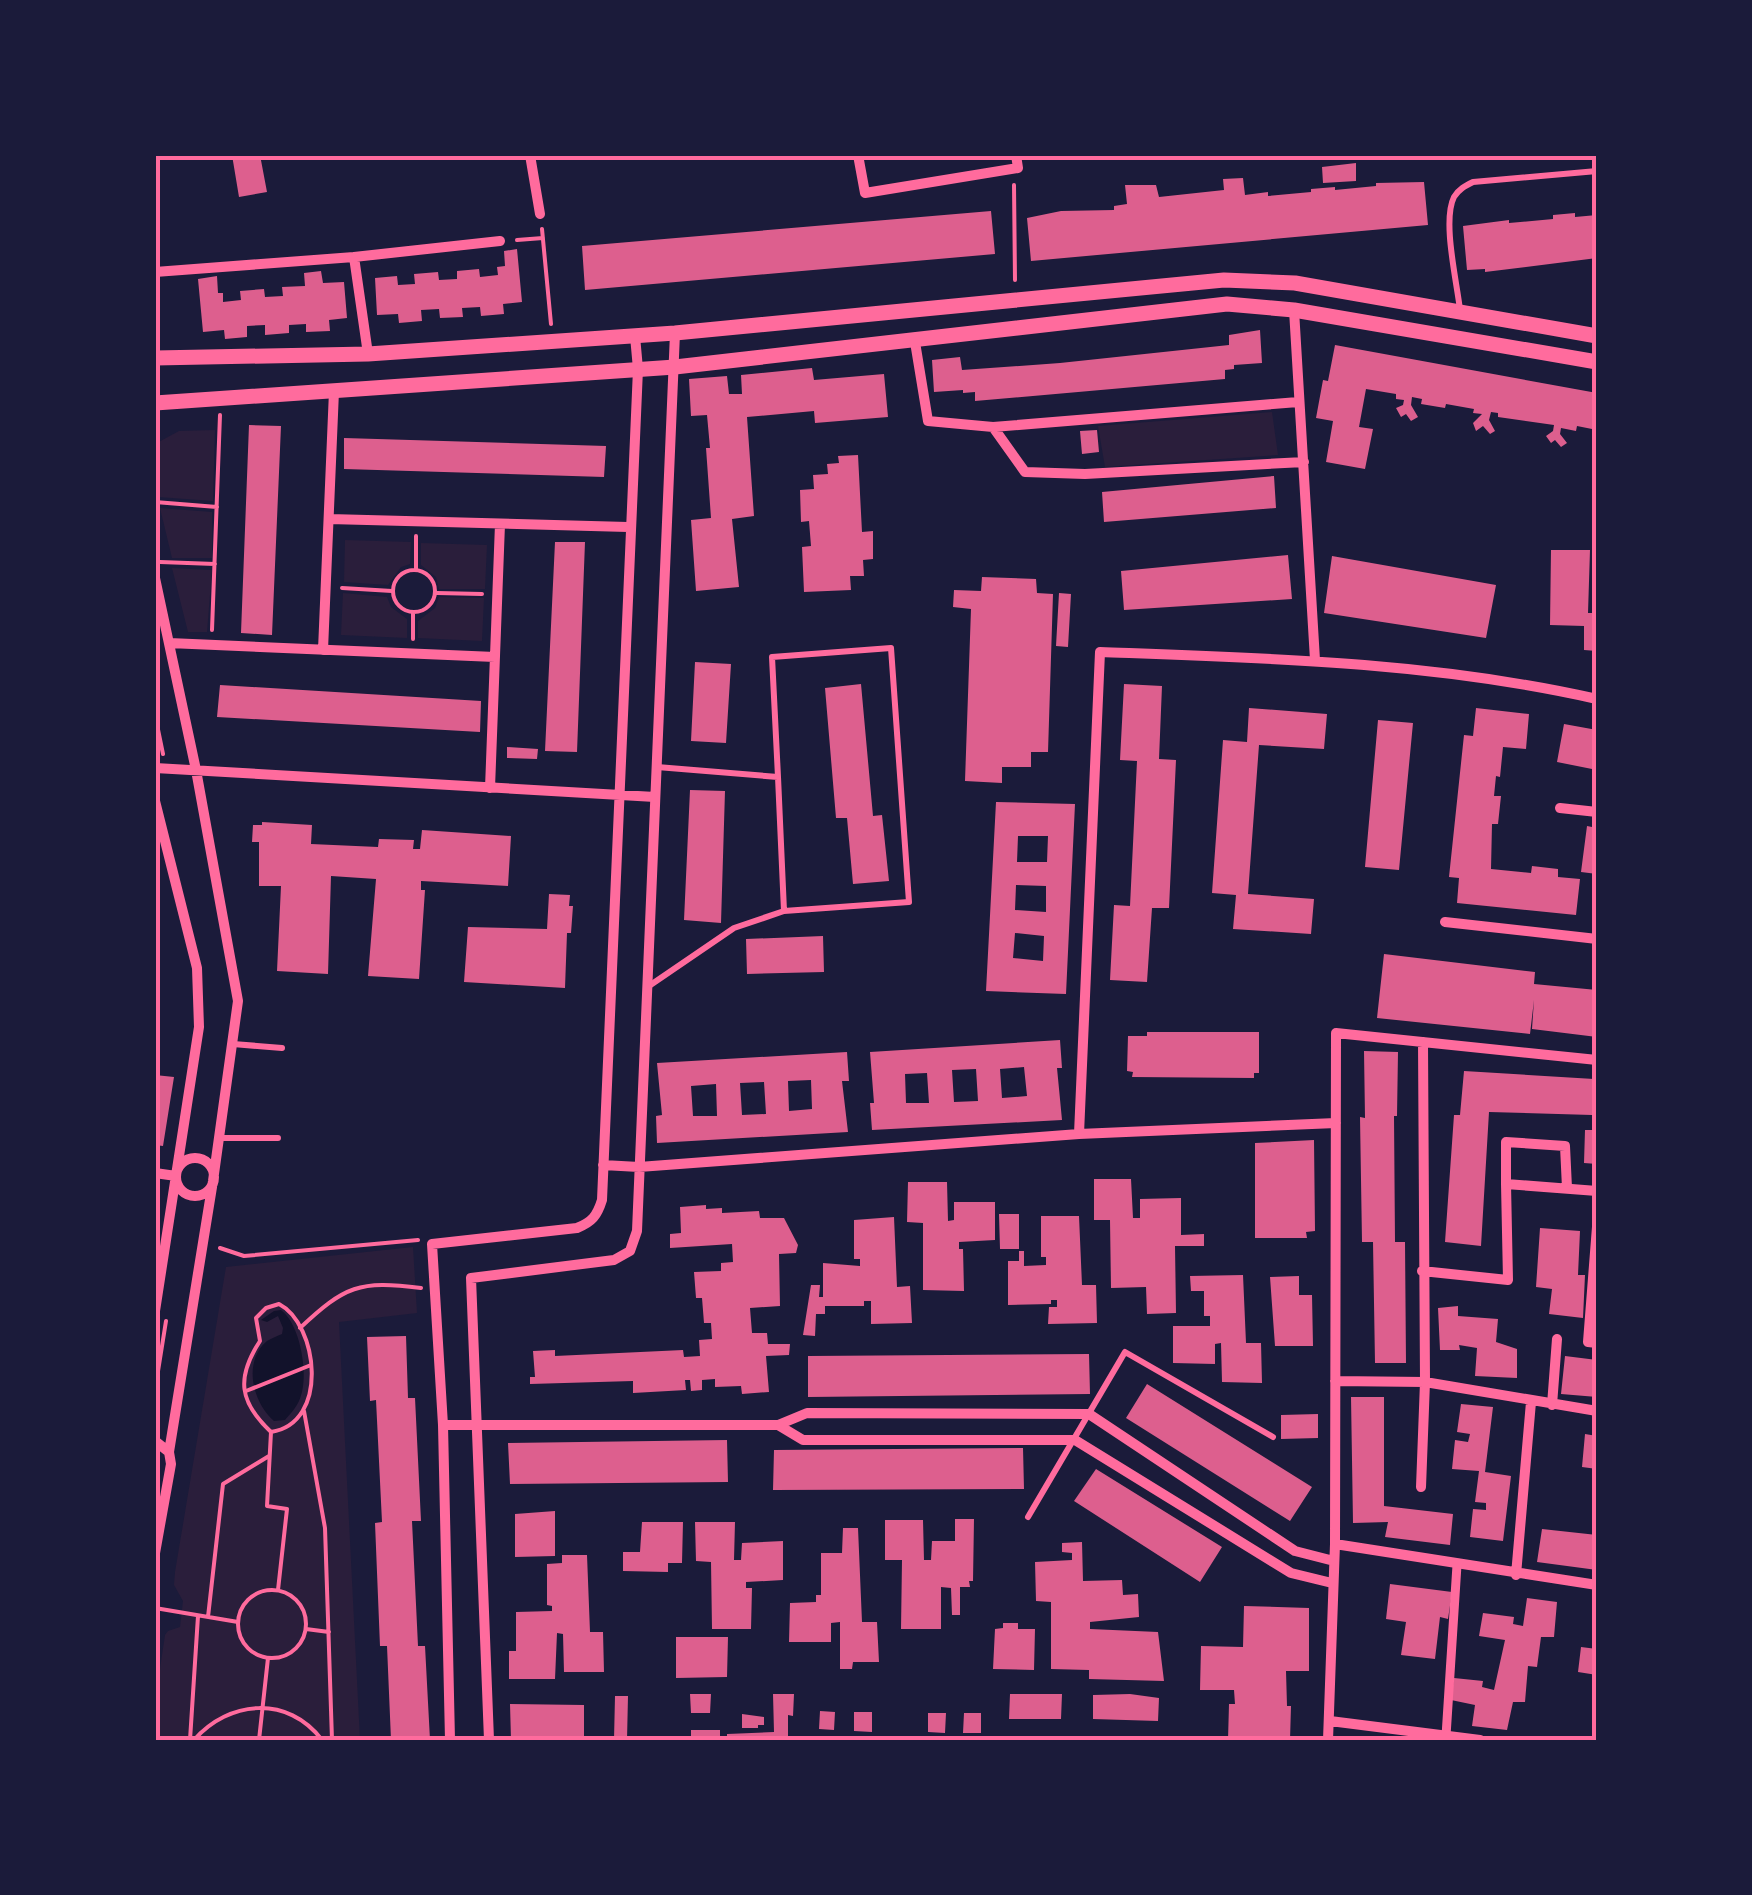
<svg xmlns="http://www.w3.org/2000/svg" width="1752" height="1895" viewBox="0 0 1752 1895" font-family="Raleway,sans-serif">
	<rect width="100%" height="100%" fill="#1b1b3a"/>
	<path fill="#2a1e3b" d="M1272,412L1278,455L1105,467L1098,426Z
		M215,430L213,501L159,497L155,444L179,431Z
		M160,508L212,512V558H172Z
		M345,540L411,542L410,564L401,567L388,585L344,582Z
		M421,543L487,545L485,589H439L436,577L421,565Z
		M172,568L212,570L207,632H188Z
		M343,593L387,597L391,607L407,619V638L341,635Z
		M439,597L484,598L482,641L418,638V621L435,608Z
		M413,1247L417,1313L339,1322L360,1740H155V1702L165,1635L168,1631L180,1627L183,1601L174,1585L175,1572L226,1267Z"/>
	<path fill="#12122b" d="M281,1310C301,1325 310,1378 299,1401C296,1408 290,1414 285,1420L274,1421C253,1403 242,1362 267,1341C272,1338 277,1336 282,1334L283,1328L278,1316L267,1322L261,1320L274,1311Z"/>
	<path fill="#dd5f8e" fill-rule="evenodd" d="M232,155H260L267,192L239,197Z
		M1356,163V181L1323,183L1322,167Z
		M1243,178L1245,195L1268,192V196L1311,192V189L1335,187V190L1376,186V183L1424,182L1428,225L1031,261L1027,218L1061,211L1114,210V206L1127,204L1125,185H1156L1159,197L1224,190L1223,179Z
		M991,211L995,254L585,290L582,246Z
		M1575,213V217L1597,215V258L1485,272V269L1467,270L1463,226L1509,220V223L1553,219V215Z
		M517,249L522,302L503,304L504,314L481,316L480,307L462,308L463,317L440,318L439,309L421,310L422,321L399,323L398,314L377,315L375,278L397,276L398,285L415,284L414,274L438,272L439,280L457,279V271L479,269L480,277L498,275L497,267L505,266L504,251Z
		M321,271L323,283L344,282L347,318L329,320L330,331L306,332V324L289,325V333L265,335V325L247,326V337L225,339L224,330L203,332L198,279L217,276L218,293H223V302L241,300L240,291L264,289L265,297L283,296L282,287L305,286L304,273Z
		M1260,330L1262,363L1234,365V369L1225,370V379L975,401V392L963,393V390L934,392L932,360L960,357L962,370L1060,363L1229,345V335Z
		M1335,345L1597,393V430L1577,426L1576,431L1561,428L1560,434L1567,443L1561,447L1555,440L1551,443L1546,436L1553,431L1554,425L1498,417V413L1491,412L1489,420L1495,431L1490,434L1483,426L1476,431L1473,423L1482,414L1473,413L1474,409L1446,404L1445,408L1421,404L1422,399L1412,397L1411,405L1418,417L1411,421L1406,414L1401,417L1396,408L1403,405L1404,400L1396,399V394L1366,389L1359,427L1373,429L1365,469L1326,462L1333,421L1316,418L1323,380L1328,381Z
		M812,368L814,380L884,374L888,417L815,423L814,411L747,417L754,516L732,519L739,587L696,591L691,520L711,518L706,448H710L707,415L691,416L689,379L727,376L729,394H742L741,375Z
		M249,425L281,426L272,635L241,633Z
		M1097,430L1099,452L1082,454L1080,431Z
		M344,438L606,446L604,477L344,469Z
		M858,455L862,532L873,531V559L863,560L864,576H850L851,590L804,592L802,547L811,546L809,521L801,522L800,490L814,489L813,475L828,474L827,464L839,463L838,456Z
		M1274,476L1276,508L1104,522L1102,492Z
		M555,542H585L577,752L545,751Z
		M1551,550H1590L1588,613H1597V651L1584,650V626L1550,625Z
		M1288,555L1292,599L1124,610L1121,571Z
		M1332,556L1496,585L1486,638L1324,613Z
		M982,577L1036,579L1037,593L1053,594L1048,752H1031V767H1002V783L965,781L971,609L953,607L954,590L981,591Z
		M1059,593L1071,594L1068,647L1056,646Z
		M695,662L731,664L726,743L691,741Z
		M861,684L873,816L882,815L889,881L853,884L847,818H836L825,688Z
		M1124,684L1162,686L1159,759L1176,760L1169,908H1152L1147,982L1110,980L1114,905L1130,906L1137,761L1120,760Z
		M220,685L481,701L480,732L217,717Z
		M1249,708L1327,714L1324,749L1259,745L1248,894L1314,899L1311,934L1233,929L1236,895L1212,893L1223,740L1247,742Z
		M1476,708L1529,714L1526,749L1503,747L1500,777L1496,776L1494,796H1501L1498,824H1492L1491,869L1531,873L1532,866L1558,869V877L1580,879L1576,915L1457,903L1459,878L1449,877L1464,735L1473,736Z
		M1378,720L1413,723L1399,870L1365,867Z
		M1564,724L1597,730V770L1557,762Z
		M507,747L538,749L537,759L507,758Z
		M690,790L725,791L721,923L684,920Z
		M996,802L1075,804L1066,994L986,991ZM1018,836H1048L1047,862H1017ZM1016,885L1046,886V912L1015,910ZM1015,933L1044,936L1043,961L1013,958Z
		M262,822L312,825L311,844L378,847L379,839L414,840L413,849H420L422,830L511,836L508,886L421,881V890H425L419,979L368,976L376,879L331,876L328,974L277,971L281,886H259V842H252L253,825H262Z
		M1587,826L1597,828V874L1581,872Z
		M549,894L570,895L569,906H573L571,933H567L565,988L464,982L468,927L547,929Z
		M823,936L824,972L747,974L746,939Z
		M1384,954L1535,972L1534,984L1597,990V1037L1532,1029L1534,1000L1530,1034L1377,1018Z
		M1147,1032H1259V1073H1254V1078L1132,1077L1133,1072L1127,1071L1128,1036H1147Z
		M1060,1040L1062,1068H1057L1062,1120L872,1130L870,1103H874L870,1052ZM1024,1067L1027,1096L1002,1098L1000,1069ZM976,1069L978,1101L954,1102L952,1070ZM927,1073L929,1103H906L905,1074Z
		M1364,1051L1398,1052L1397,1116H1394L1395,1242H1405L1406,1363H1375L1373,1242H1362L1360,1117L1365,1118Z
		M847,1052L849,1081H842L848,1132L657,1143L656,1116L662,1115L657,1063ZM811,1080L812,1109L789,1111L788,1081ZM764,1082L766,1114L742,1115L740,1083ZM716,1084L717,1116H693L691,1086Z
		M1464,1071L1594,1079L1592,1115L1489,1112L1481,1246L1445,1242L1454,1115H1460Z
		M155,1075L174,1077L163,1146L155,1145Z
		M1585,1130H1597V1164L1584,1163Z
		M1314,1140L1315,1231L1306,1232L1307,1238H1255V1143Z
		M1094,1179H1131L1133,1218H1140V1199L1181,1198V1235L1204,1234V1246H1175L1176,1313L1147,1314L1146,1287L1111,1288L1110,1220H1094Z
		M908,1182H947L948,1221L954,1220V1202H995V1240L959,1242V1249H963L964,1291L923,1290V1223L907,1222Z
		M706,1205V1209L722,1208V1213L759,1211L760,1218H784L798,1245L796,1253L779,1254L780,1306L750,1308L752,1333H767L768,1344H790L789,1355L766,1356L769,1392L742,1394L741,1386L715,1387V1379L702,1380V1390L691,1391L690,1380H685L686,1390L633,1393V1381L530,1384V1377H535L533,1351L555,1350V1356L683,1350L684,1357L700,1356L699,1340L712,1339L711,1323H704L702,1298H696L694,1272L721,1271V1263L733,1262L732,1244L670,1248V1234L681,1233L680,1207Z
		M999,1214H1019V1249H1000Z
		M1041,1216H1079L1082,1285H1096L1097,1323L1048,1324L1049,1307H1057V1300H1051V1304L1008,1305V1261H1019V1251H1024V1266L1046,1265V1257H1041Z
		M894,1217L897,1287L910,1286L912,1323L871,1324V1301H864V1306H825V1314H816L815,1336L803,1335L811,1285H820L819,1297H823V1263L860,1266V1259H854V1220Z
		M1540,1228L1580,1231L1578,1275H1585L1583,1318L1549,1314L1552,1289L1536,1287Z
		M1243,1275L1246,1343H1261L1262,1383L1222,1382L1221,1343L1215,1344V1364L1173,1363V1326H1210V1316H1204V1291H1191L1190,1276Z
		M1299,1276V1295H1312L1313,1346H1275L1270,1277Z
		M1458,1306V1316L1498,1319L1496,1342L1517,1349V1378L1475,1376L1477,1348L1459,1345L1460,1350H1440L1438,1308Z
		M406,1336L408,1398H415L421,1521H412L418,1646H425L430,1740H391L387,1646H380L375,1523L382,1522L376,1400L370,1401L367,1337Z
		M1089,1354L1090,1394L808,1397V1356Z
		M1565,1356L1597,1360V1397L1561,1394Z
		M1147,1384L1312,1487L1290,1521L1126,1418Z
		M1351,1397H1384V1506L1453,1514L1450,1545L1385,1537L1388,1522L1353,1523Z
		M1461,1404L1493,1407L1485,1472L1511,1476L1503,1541L1470,1537L1473,1509L1486,1510V1503L1475,1502L1479,1471L1452,1469L1455,1440L1468,1442L1470,1434L1457,1432Z
		M1318,1414V1438L1281,1439V1415Z
		M1585,1434L1597,1436V1469L1582,1467Z
		M727,1440L728,1482L510,1484L508,1443Z
		M1023,1448L1024,1489L773,1490L774,1450Z
		M1096,1469L1222,1547L1200,1582L1074,1501Z
		M555,1511V1556L515,1557V1514Z
		M955,1519H974L973,1581H969L970,1587H960V1615H952L951,1588L941,1587V1629H901L902,1560H885V1520H923L924,1560H931L932,1541H955Z
		M642,1522H683L682,1563H668V1572L623,1571V1552H640Z
		M695,1522H735L734,1560H741L742,1543L783,1541V1580L746,1582V1588H752L751,1629H712L711,1562L696,1561Z
		M843,1528H858L862,1622H877L879,1662H853L852,1669H840V1622L831,1623V1642H789L790,1603L816,1602V1595H821V1553H842Z
		M1542,1529L1597,1535V1570L1537,1562Z
		M1082,1542L1083,1581L1122,1580L1123,1595L1138,1594L1139,1617L1090,1622V1629L1158,1632L1164,1681L1089,1679V1670L1051,1669V1602L1036,1601L1035,1562L1072,1560V1553L1062,1552V1543Z
		M562,1555H587L590,1632H603L604,1672H564L563,1634L557,1633L555,1679H509V1651H516V1612L552,1611V1606L547,1605V1564L562,1563Z
		M1390,1584L1452,1592L1448,1619L1440,1617L1435,1659L1401,1655L1406,1622L1386,1619Z
		M1527,1598L1557,1602L1554,1637H1541L1537,1667L1528,1666L1525,1702H1513L1507,1730L1472,1726L1475,1705L1451,1700L1454,1678L1483,1681L1482,1687L1494,1690L1505,1640L1479,1636L1483,1613L1514,1617L1513,1624L1523,1626Z
		M1244,1606L1309,1608V1671H1286L1287,1706H1291L1290,1740H1228L1229,1704H1235L1234,1690H1200L1201,1646L1243,1647Z
		M1003,1623H1018V1629H1035L1034,1670L993,1669L995,1629L1003,1628Z
		M676,1637H728L727,1677L676,1678Z
		M1581,1647L1597,1649V1675L1578,1672Z
		M690,1694H711L710,1713H691Z
		M773,1694H794L793,1716L788,1715V1740H727V1734L774,1732Z
		M1010,1694H1062L1061,1719H1009Z
		M1130,1694L1159,1698L1158,1721L1093,1719V1695Z
		M615,1696H628L627,1740H614Z
		M510,1704L584,1705V1740H511Z
		M820,1711L835,1712L834,1730L819,1729Z
		M854,1712H872V1732L854,1731Z
		M928,1713H946L945,1733L928,1732Z
		M964,1713H981V1733H963Z
		M742,1714L764,1717V1725H758V1728H742Z
		M691,1730H720V1740H691Z"/>
	<g fill="none" stroke-linecap="round" stroke-linejoin="round">
		<path stroke="#ff6b9d" stroke-width="4" d="M1014,185L1015,280
			M542,229L551,324
			M517,240L543,238
			M155,502L217,507
			M416,536V570
			M160,562L215,564
			M393 591a21 21 0 1 1 42 0a21 21 0 1 1-42 0Z
			M342,588L392,591
			M437,593L482,594
			M212,630L220,415
			M413,639V613
			M155,715L163,754
			M220,1248L244,1256L418,1240
			M279,1304C318,1324 330,1423 271,1432C239,1402 236,1378 260,1341L256,1318L266,1308Z
			M300,1328C345,1286 359,1280 421,1288
			M155,1390L166,1321
			M246,1391L311,1365
			M304,1411L325,1528L332,1740
			M271,1432L267,1506L287,1509L278,1590
			M238 1624a34 34 0 1 1 68 0a34 34 0 1 1-68 0Z
			M155,1608L238,1622
			M208,1617L223,1484L269,1456
			M306,1629L329,1632
			M190,1740L198,1616
			M194,1740C229,1700 288,1695 322,1740
			M259,1740L268,1658"/>
		<path stroke="#ff6b9d" stroke-width="6" d="M1460,310C1457,282 1442,221 1454,197C1459,189 1465,186 1473,182L1597,171
			M778,777L784,911
			M649,986L734,928L784,911L909,902L891,648L772,657L778,777L657,767
			M233,1044L282,1048
			M219,1138H278
			M1028,1517L1125,1352L1273,1437"/>
		<path stroke="#ff6b9d" stroke-width="9" d="M1446,1736L1457,1565"/>
		<path stroke="#ff6b9d" stroke-width="10" d="M530,155L540,214
			M858,155L865,193L1018,168L1016,155
			M354,257L500,241
			M155,272L354,257L368,354
			M1294,310L1315,660
			M915,342L928,421L993,427L1025,472L1085,474L1304,462
			M993,427L1298,402
			M329,519L628,527
			M155,578L196,770L238,1001L213,1181L169,1452L171,1464L155,1553
			M169,643L495,657
			M323,650L334,391
			M155,768L655,797
			M490,788L500,524
			M155,801L197,968L199,1027L155,1311
			M1560,808L1597,812
			M1445,922L1597,939
			M1079,1134L1100,652C1266,658 1434,662 1597,699
			M176 1177a19 19 0 1 1 38 0a19 19 0 1 1-38 0Z
			M603,1165L639,1167L1079,1134L1336,1123
			M155,1173L176,1176
			M1506,1184V1142L1565,1146L1567,1188
			M1597,1227L1588,1342L1597,1343
			M1422,1271L1508,1280L1506,1184L1597,1191
			M1335,1381L1425,1382L1597,1411
			M1552,1405L1557,1339
			M443,1425H778L807,1413L1089,1414L1295,1551L1334,1561
			M778,1425L803,1440H1075L1291,1573L1332,1583
			M155,1441L169,1452
			M1421,1487L1425,1382L1423,1042
			M1335,1544L1597,1585
			M1516,1575L1531,1402
			M1330,1721L1480,1740
			M450,1740L443,1425L432,1244L577,1228C592,1222 597,1216 602,1200L638,369L635,336
			M489,1740L471,1278L614,1260L630,1251L637,1231L675,333
			M1328,1740L1335,1544L1336,1033L1597,1060"/>
		<path stroke="#ff6b9d" stroke-width="15" d="M155,358L368,354L675,333L1224,280L1295,283L1597,336
			M155,403L675,367L1227,304L1294,310L1597,362"/>
	</g>
	<rect width="1752" height="1895" fill="none" stroke="#1b1b3a" stroke-width="315"/>
	<rect x="158" y="158" width="1436" height="1580" fill="none" stroke="#ff6b9d" stroke-width="4"/>
</svg>
